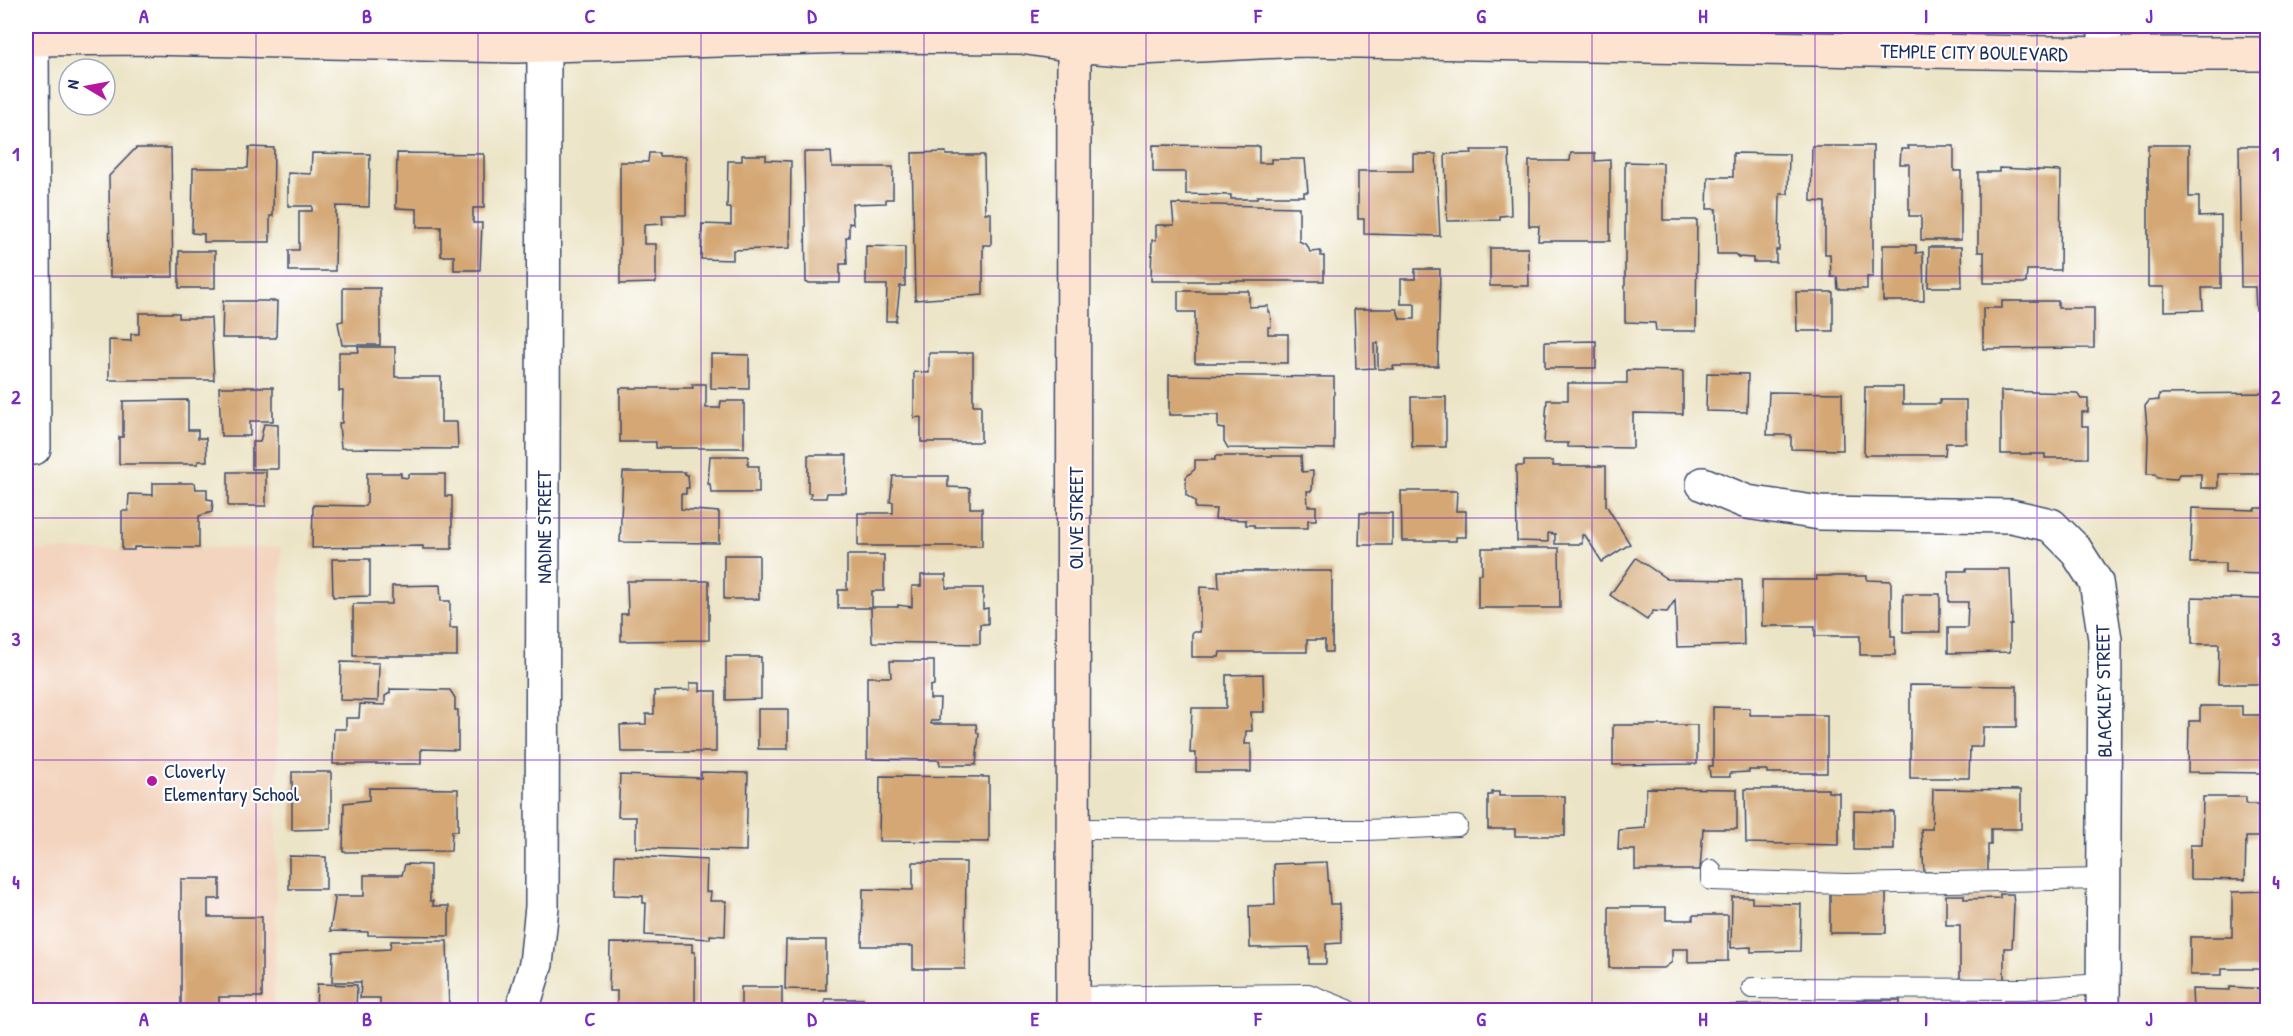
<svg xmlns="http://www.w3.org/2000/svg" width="2293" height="1036" viewBox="0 0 2293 1036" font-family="'Patrick Hand',sans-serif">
	<rect width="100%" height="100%" fill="#fff"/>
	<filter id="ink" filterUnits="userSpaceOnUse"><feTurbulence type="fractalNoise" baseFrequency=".0167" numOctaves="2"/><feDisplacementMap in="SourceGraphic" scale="12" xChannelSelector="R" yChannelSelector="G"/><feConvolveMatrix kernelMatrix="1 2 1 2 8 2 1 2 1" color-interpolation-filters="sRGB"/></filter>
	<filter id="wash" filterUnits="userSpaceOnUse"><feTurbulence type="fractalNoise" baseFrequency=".008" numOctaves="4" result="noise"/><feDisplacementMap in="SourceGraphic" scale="24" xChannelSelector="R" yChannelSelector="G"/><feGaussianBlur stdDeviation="1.35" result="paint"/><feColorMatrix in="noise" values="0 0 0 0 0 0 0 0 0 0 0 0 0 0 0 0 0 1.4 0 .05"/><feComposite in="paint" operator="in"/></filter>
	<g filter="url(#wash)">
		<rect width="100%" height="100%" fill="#ece4c6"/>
		<path fill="#f3d4bf" d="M281,547L274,1010H26V551Z"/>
		<g id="blocks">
			<path fill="#d4a775" d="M1153,145L1259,146V163H1271V159H1305L1308,192H1304V196H1257V199H1231V195L1186,194V172H1153Z
				M2148,145H2189V197H2199V217L2221,216V288H2202L2203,310L2164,311V287H2148Z
				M1812,146H1873V277H1867V289H1838L1837,277H1831L1830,254H1825V202L1811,201Z
				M1908,146H1954V171H1961V240H1921V216H1909V164H1900L1901,149H1909Z
				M2239,146H2268V311L2256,310L2255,287H2241Z
				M249,147L274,148L273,216H270V242H204V234L192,233L193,168H248Z
				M136,148H171L173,277H110L109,176Z
				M1471,150H1509L1511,215L1500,216V220L1447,221L1445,154L1472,153Z
				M804,152H831L832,167H893V199H886V203L852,204L853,224L849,223V237H846L847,264H840V283H806Z
				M946,152V155H984L985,213H991V245H983V295L915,300L912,153Z
				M312,153L370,154L369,207L336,206L335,271H289V250H299V211H312V206H288V173L311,174Z
				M397,153L484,154V208H473V223H482L480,270H454V256H441V227H417V209L396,208Z
				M649,153H659V156H686V215H662L663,224L644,225V244H656V283L620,284V162H648Z
				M1571,153H1595V161L1610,160V241H1538L1539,226H1529V161H1570Z
				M1733,153L1789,154L1788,194H1780L1779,250H1776V262H1753V258L1738,257L1735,254H1717L1716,209H1707L1708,177H1733Z
				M1413,154H1436L1440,236L1364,234V219H1358V171H1413Z
				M742,155H766V160L791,161L790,248L733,250V260L701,259L702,224L731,225V208H727L728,161H742Z
				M1625,162L1663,163V220H1697L1696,331H1656L1655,323L1625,322Z
				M1999,168L2061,171L2060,270H2027L2026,283H1984V252H1978V172H1999Z
				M1172,204L1299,207V241L1307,245L1310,252L1321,251V256H1324V281H1151L1152,240H1156V225H1174Z
				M1883,245H1916V253L1923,252L1924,301H1883Z
				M866,246L905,247V286H900L896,321H886L887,285H866Z
				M1929,247H1961L1962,287H1928Z
				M1490,248H1528L1529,286H1490Z
				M179,251H215V288H179Z
				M1415,269H1440L1438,366H1393L1394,369H1378V343H1374L1375,368L1356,369L1354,309H1397L1400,319H1415V304H1401V279H1415Z
				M343,288H380V345H342L338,322L343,321Z
				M1178,291H1249V307L1268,306V312H1270L1271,327H1268V334H1288V363H1195V312H1178Z
				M1796,292H1833V331H1797Z
				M223,301H277L276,338H222Z
				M2002,301H2058V308H2094V348L1983,349V308H2002Z
				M139,313H179V318H211L214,380H109V340L131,341V334H139Z
				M1596,341V368H1545V342Z
				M358,347H395V377H441V422H457L458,449L341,448L339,423H342L343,391H339V352H359Z
				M929,353H973V405H981V442H921V417L914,418V372L929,373Z
				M711,354L749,355V389L711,388Z
				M1627,370L1683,371V414L1633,413V448L1568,447V443H1544L1547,400H1568V383H1627Z
				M1707,373L1748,374L1747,412L1706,411Z
				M1169,375L1334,377V449L1228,448L1224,441V429L1218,428V415H1169Z
				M692,384H706V408H720L721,401H744V448H656V442H620V388H693Z
				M219,387H273V421H250V436H221Z
				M1865,387H1903V404H1940V400H1966V443H1946L1945,455H1864Z
				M2001,391L2077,393L2081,399H2088V412H2082V426H2088V458H2045V454H2001Z
				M1769,392L1842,393L1843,450L1791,449V435H1767Z
				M2268,393V474H2218V488H2201V474H2179L2177,479L2158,478L2155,474H2147L2148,437L2145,406L2149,401L2159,400V394Z
				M1411,397H1446V447H1412Z
				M188,400V430H198V438H206L207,461H198V464H119V437H123V401Z
				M264,424L278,425V469H252V442H260Z
				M808,455H847L846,493H827L826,498H810L811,493H808Z
				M710,456H748V466H759V493H711L710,484H708Z
				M1215,456H1301L1302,472L1313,471L1312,491H1307L1308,506H1316V520H1308V528H1254V525H1246V520L1215,519L1216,509L1195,508V501L1186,495V477L1195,469V460H1215Z
				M1524,461H1553V466H1606V505L1630,544L1602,562L1585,535H1582V544H1555V534L1548,533V542L1517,541L1516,466H1524Z
				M228,472H266V506H228Z
				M623,472H685V475H688L689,488H686V494H681V509L719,512V543L620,542Z
				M367,473H401V477L408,478V474H445V496H452V549H423V546L312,548L313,505L365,506L367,502Z
				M893,476H948V487L970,488V508H982V546H858V513H893V502H890Z
				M153,483H195L196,489H207V499L213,500L212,512L199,516V548L134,547V550H122V511H128L129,494L153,495Z
				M1401,491H1457L1456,511H1466V537H1456V541H1402Z
				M2192,508L2255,510V508H2268V574L2225,573V563H2190Z
				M1360,513H1392V545H1359Z
				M1482,548H1559L1560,608H1478V574H1482Z
				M724,555H759V599H724Z
				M847,555H884V591H872V607H898V605L912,607V586H921V575H946V588H983V609L988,608V624H980V644L872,642L871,608H838V590H847Z
				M1636,558L1667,579L1742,580L1744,645L1677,647L1675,600L1667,612L1653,611L1647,620L1610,595Z
				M332,559H370V596L333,597Z
				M1966,569H2010L2012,625H2010V652L1948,653V628H1967L1968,602H1949L1948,571H1966Z
				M1218,571H1332V652H1325V640H1307V652H1220L1219,657H1192V632H1200V587L1219,588Z
				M1816,576H1867V580L1891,581V636H1895V655H1860V636H1815V626H1762V580H1817Z
				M627,581H709V640L621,641V614H628Z
				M440,585L441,601H450V628H457V656H353V604H392V586Z
				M1903,594H1940V632H1903Z
				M2192,597L2262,599V618H2268V656H2262V684H2218L2219,644H2192Z
				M726,657H761V699L726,700Z
				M890,661H934V685L930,686V699H940L939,721H931V724H976L977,733H979L976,765H940L939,760L867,759V677H891Z
				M341,662L379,663L378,701L340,700Z
				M1263,674L1264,712H1251L1252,731H1246L1245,744H1251V772H1196V753H1190L1192,708H1226V675Z
				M690,683H700V691H716V752H621L620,725L646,724V714H654V691L690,690Z
				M1910,685L2017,686V727H1983L1982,747H1970L1969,778H1910Z
				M390,689L450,690L455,698V710H458V750L421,749V764H333L334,729H346V718H359L360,704L385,705V696L390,693Z
				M2200,706H2242V715H2262L2261,734H2268V773L2188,772L2189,721H2200Z
				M1713,707L1750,708V715H1827V773H1767V770H1749V772L1730,773V777H1710L1709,766H1713Z
				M758,709H788V749H758Z
				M1613,725H1697V764L1613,765Z
				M292,772H331V829L292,830Z
				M701,772L748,773L746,851L636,848V817H618L620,775L701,778Z
				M880,776L989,777V842L879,841Z
				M369,788L458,789V831H452L451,851L343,852L344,803L369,800Z
				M1646,788L1737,789V829H1703L1700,870H1635V850H1618L1619,830L1645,828Z
				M1745,789H1828V792L1839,793V845L1746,843Z
				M1933,789L2021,790V829H1991V845H1988V872H1924L1921,829H1932Z
				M1492,792H1499V796H1565V836H1515V829H1488V795H1492Z
				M2203,797H2246V804H2258V837H2246L2245,880L2190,879V845H2202Z
				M1854,811L1894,812V850H1854Z
				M615,855L707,860L706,892H711L710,901H726L725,936L710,935V939L645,935L646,903H643V896L614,895Z
				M289,856L326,857V889H289Z
				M913,862H966L965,969H913V946H862L863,889L913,890Z
				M1327,862L1330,904H1340L1341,943L1326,944V964H1309V947L1250,948L1249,906L1275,905L1274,864Z
				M405,864L430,865V901H433V906H449V936L368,935V932L330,931L335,899L333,896H364V875H402Z
				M181,879H220V899H208V917H262V997H219V1010H181Z
				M2268,891V969H2222V975H2190V937H2232V892Z
				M1830,892H1886V933H1830Z
				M2000,894H2013L2014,905L2012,948H2004V979H1960V925H1946V895H1964V899L2000,898Z
				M1732,897H1752V903L1801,904L1800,951L1751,952V947L1731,948Z
				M1609,907H1666V920H1693V915H1728V961L1688,962V949H1672V962L1664,968H1609Z
				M786,940H826V990L785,989Z
				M391,941H447L449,1010H380V998H360L361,982H332L333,952L390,949Z
				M610,943L692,944V952H695V1005L690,1007V1010H617V991H609Z
				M317,984L357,985L356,1010H316Z
				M741,987H782V1010H741Z
				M2230,987L2268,989V1010H2193L2192,989L2230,990Z
				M825,999H863V1010H825Z
				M1857,1000H1900V1010H1857Z
				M1770,1004V1010H1730V1005Z"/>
		</g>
	</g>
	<g filter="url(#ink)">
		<use href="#blocks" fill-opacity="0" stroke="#3a4a6e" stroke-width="1.5"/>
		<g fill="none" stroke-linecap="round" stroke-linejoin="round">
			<defs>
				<path id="lane" d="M1074,829L1366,830L1457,826
					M1711,870V880L1846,884L2104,879
					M1752,988L2025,989L2103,984
					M1073,997L1308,994L1348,1010"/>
				<path id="street" d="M32,39L34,448
					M2105,54V26
					M1703,484L1747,502L1820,513L2011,516L2051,525L2075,549L2096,582L2105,639L2103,1010
					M523,1007L536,964L542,907L544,45"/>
				<path id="secondary" d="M26,39L147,38L516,46L851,36L1021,37L1074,45L1122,49L1300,40L2105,54H2268
					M1073,1010L1074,26"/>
			</defs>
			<use href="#lane" stroke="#3a4a6e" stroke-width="22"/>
			<use href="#street" stroke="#3a4a6e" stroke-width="36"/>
			<use href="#secondary" stroke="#3a4a6e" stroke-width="36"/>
			<use href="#lane" stroke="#fff" stroke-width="20"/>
			<use href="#street" stroke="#fff" stroke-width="33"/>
			<use href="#secondary" stroke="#fde4d1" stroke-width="33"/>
		</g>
	</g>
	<path fill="none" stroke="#7b2cbf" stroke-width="1.5" stroke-opacity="0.55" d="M256,26V1010M478,26V1010M701,26V1010M924,26V1010M1146,26V1010M1369,26V1010M1592,26V1010M1815,26V1010M2037,26V1010M26,276H2268M26,518H2268M26,760H2268"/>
	<circle fill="#b5179e" stroke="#fff" stroke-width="2" cx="152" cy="781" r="6"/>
	<g text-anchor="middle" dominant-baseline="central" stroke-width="4.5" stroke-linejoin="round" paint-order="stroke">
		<g font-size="20" fill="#1b2f5e" stroke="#fff">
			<text transform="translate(1974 52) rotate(1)">TEMPLE CITY BOULEVARD</text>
			<text transform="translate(1075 518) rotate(-90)">OLIVE STREET</text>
			<text transform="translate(543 527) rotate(-90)">NADINE STREET</text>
			<text transform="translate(2103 691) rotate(-91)">BLACKLEY STREET</text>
		</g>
		<g font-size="20" fill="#1b2f5e" stroke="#fff" text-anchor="start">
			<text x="164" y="770">Cloverly<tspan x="164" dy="23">Elementary School</tspan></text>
		</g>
	</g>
	<rect width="2293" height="1036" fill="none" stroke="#fff" stroke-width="66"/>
	<g transform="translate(87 87) rotate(280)"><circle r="28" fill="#ffffff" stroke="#a4acbf" stroke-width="1.5"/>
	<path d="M0-4.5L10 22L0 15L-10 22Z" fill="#b5179e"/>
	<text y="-9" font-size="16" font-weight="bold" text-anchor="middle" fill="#1b2f5e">N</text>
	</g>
	<rect x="33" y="33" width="2227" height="970" fill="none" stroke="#7b2cbf" stroke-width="2"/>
	<g font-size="20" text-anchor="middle" font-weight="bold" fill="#7b2cbf">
		<text x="144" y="23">A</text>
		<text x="367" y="23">B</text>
		<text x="590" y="23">C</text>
		<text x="812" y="23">D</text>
		<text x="1035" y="23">E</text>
		<text x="1258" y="23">F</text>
		<text x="1481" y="23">G</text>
		<text x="1703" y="23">H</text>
		<text x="1926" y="23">I</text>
		<text x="2149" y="23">J</text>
		<text x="16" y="161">1</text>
		<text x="2276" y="161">1</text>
		<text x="16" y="404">2</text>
		<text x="2276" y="404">2</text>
		<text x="16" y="646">3</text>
		<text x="2276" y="646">3</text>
		<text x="16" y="889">4</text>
		<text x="2276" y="889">4</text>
		<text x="144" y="1026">A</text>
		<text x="367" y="1026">B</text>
		<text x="590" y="1026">C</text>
		<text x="812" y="1026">D</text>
		<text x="1035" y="1026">E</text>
		<text x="1258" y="1026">F</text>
		<text x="1481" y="1026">G</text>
		<text x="1703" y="1026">H</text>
		<text x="1926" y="1026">I</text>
		<text x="2149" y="1026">J</text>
	</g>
</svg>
